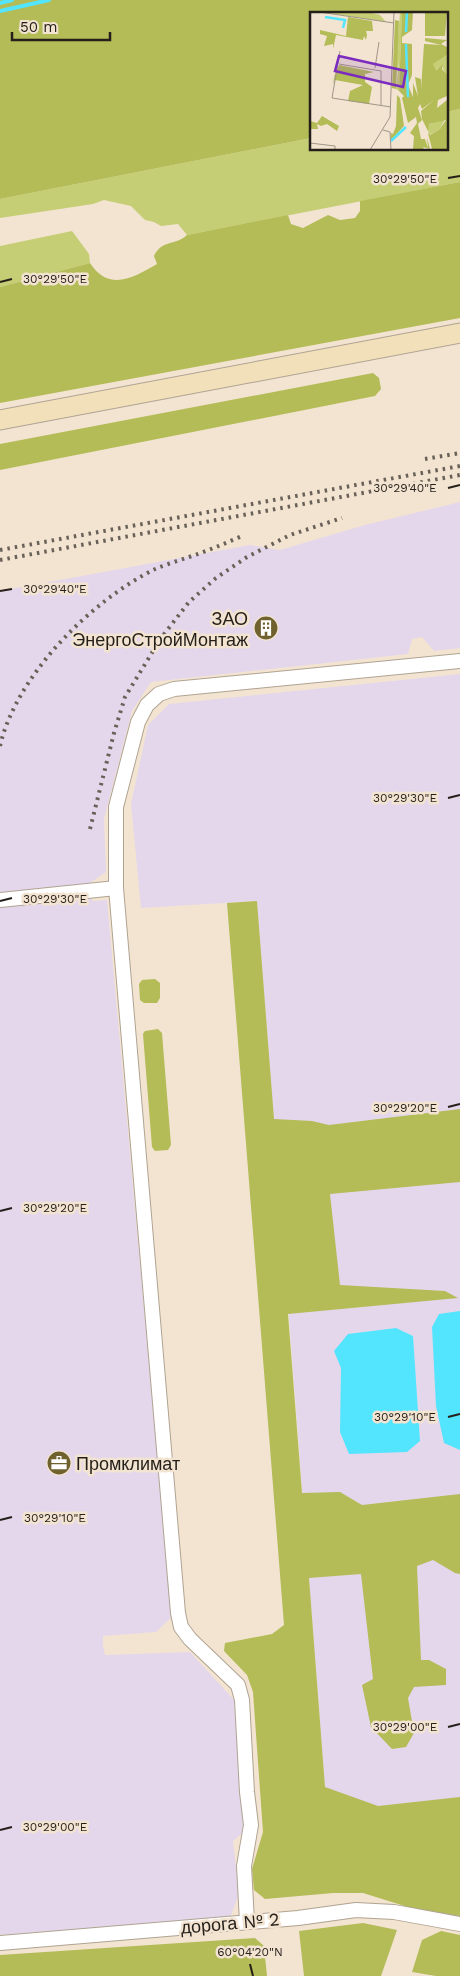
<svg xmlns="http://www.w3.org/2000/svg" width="460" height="1976" viewBox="0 0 460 1976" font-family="'Work Sans',sans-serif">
	<rect width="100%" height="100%" fill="#f3e4d2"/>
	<path fill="#e4d7eb" d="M460,502V648L434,651L422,637L412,639L408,654L151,682L132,711L104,819L106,872L90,883L92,901L107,900L172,1617L156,1632L103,1636V1645L105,1655L190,1652L236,1702L244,1832L233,1841L239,1894L230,1918L0,1935V591L250,545L280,550L365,525Z
		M460,674V1892L333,1893L257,901L141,908L131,804L148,725L169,704Z"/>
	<path fill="#c5ce74" d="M460,109V182L187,235L178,224L161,226L154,222L145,220L131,206L104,200L93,204L0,218V199L311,138V149H446V112Z
		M72,231L89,254L90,263L0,287V246Z"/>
	<path fill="#b3bc56" d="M0,0H460V109L446,112V14H311V138L0,199Z
		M460,182V318L0,403V287L90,263C109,292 133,278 157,264L154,256C162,239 176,246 187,235L288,215L291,224L303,228L328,215L340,220L355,218L360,211V201Z
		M373,373L379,378L381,389L375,396L0,470V444Z
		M257,901L274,1119L312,1121L329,1125L460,1109V1182L330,1194L340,1285L445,1291L458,1298L288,1314L302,1493L340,1492L362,1505L460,1494V1574L455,1573L433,1560L417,1566L421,1660H429L446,1669V1685L414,1687L408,1698L414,1733L406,1747L392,1749L371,1727L362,1685L373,1679L361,1574L309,1578L325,1787L378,1806L460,1797V1916L411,1908L363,1893H333L265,1899L254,1890L252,1869L263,1832L253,1692L247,1675L224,1651L225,1643L272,1634L284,1625L227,903Z
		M155,979L160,983V998L157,1003H144L140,1000L139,984L142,980Z
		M158,1029L162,1033L171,1145L168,1150L155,1151L152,1147L143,1034L145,1031Z
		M363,1923L397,1930L381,1976H304L299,1931Z
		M441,1931L460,1935V1976H436L412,1972L422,1940Z
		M255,1938L264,1946L267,1976H0V1955Z"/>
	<path fill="#53e5fe" d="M460,1311V1450L444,1443L436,1406L432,1327L439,1314Z
		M396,1328L413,1336L420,1441L407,1452L349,1454L340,1432L341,1368L334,1351L348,1334Z"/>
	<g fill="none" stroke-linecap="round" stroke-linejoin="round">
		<path stroke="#53e5fe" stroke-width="4" d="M0,3L12,0
			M0,11L49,0"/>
		<defs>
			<path id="street" d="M0,900L116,888
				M247,1922L244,1866L251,1825L247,1792L242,1700L238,1685L190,1639L181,1627L178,1613L116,888V807L138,722L147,705L159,694L174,689L460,661
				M0,1943L298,1918L356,1910L394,1912L460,1924"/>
			<path id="secondary" d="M0,420L460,333"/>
		</defs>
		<use href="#street" stroke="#b0a392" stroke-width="16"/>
		<use href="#secondary" stroke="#b0a392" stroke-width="21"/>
		<use href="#street" stroke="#fff" stroke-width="14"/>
		<use href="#secondary" stroke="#f1e0ba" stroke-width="19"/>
		<path stroke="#696157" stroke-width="4" stroke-dasharray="2.5 5" stroke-linecap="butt" d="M425,459L460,453
			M0,550L460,466
			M0,560L460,475
			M0,746C16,676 90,602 153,570C164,565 177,561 189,557C207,551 224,544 242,536
			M90,829L114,733L125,697L161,638L189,602L216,578L247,557L290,535L342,518"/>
	</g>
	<path fill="none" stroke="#241f19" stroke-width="2" d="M448,178L460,176M0,282L12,279M448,488L460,485M0,591L12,589M448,798L460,795M0,901L12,898M448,1107L460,1104M0,1211L12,1208M448,1417L460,1414M0,1520L12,1517M448,1727L460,1724M0,1830L12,1827M250,1964L253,1976"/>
	<defs>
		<symbol id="building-disc" viewBox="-11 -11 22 22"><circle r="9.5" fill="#70622f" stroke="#f3e4d2"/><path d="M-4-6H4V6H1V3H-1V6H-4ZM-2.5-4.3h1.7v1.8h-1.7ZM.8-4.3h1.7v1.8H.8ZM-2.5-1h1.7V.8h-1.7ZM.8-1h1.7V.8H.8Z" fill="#fff"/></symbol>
		<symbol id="office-disc" viewBox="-11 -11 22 22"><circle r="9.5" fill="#70622f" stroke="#f3e4d2"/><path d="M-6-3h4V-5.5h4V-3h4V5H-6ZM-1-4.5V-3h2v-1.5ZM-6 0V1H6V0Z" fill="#fff"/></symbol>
	</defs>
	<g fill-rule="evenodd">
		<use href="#building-disc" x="252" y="614" width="28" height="28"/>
		<use href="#office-disc" x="45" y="1449" width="28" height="28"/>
	</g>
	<g text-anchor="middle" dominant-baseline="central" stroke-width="5" stroke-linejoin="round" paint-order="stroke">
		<g font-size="18" fill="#241f19" stroke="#f3e4d2" text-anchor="end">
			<text x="248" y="618">ЗАО<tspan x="248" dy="21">ЭнергоСтройМонтаж</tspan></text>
			<text x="76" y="1463" text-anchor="start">Промклимат</text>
		</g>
		<g font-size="18" fill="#241f19" stroke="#f3e4d2">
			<text transform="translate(230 1923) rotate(-5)">дорога № 2</text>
		</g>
	</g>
	<g transform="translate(310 12)">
		<rect width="138" height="138" fill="#f3e4d2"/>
		<path d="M13,0H58L70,3L76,10ZM90,0H92L89,79L86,77L89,49L87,60L86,53ZM137,43V64H136L132,53L125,58L123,52ZM135,107L130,117L119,123L117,113Z" fill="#c5ce74"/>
		<path d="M92,0H103L102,18L92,25V31L102,32V63L98,73L103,85V71L108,84L105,65L111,67V78L114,32L131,33L115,29V26L137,28L131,32L137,35V43L123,52L126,58L133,52L132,57L137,63V84L128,88L127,96L137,88V137H122L118,121L120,123L130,117L136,108L119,112L118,119L112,107L111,99L124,88L112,97L110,92L108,96L112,108L108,112L111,127H115L118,136L117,125L120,137L113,135L114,137H103L104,124L100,121L107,111L106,105L98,111L92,86L94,84L89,79ZM115,0H137L135,24H115ZM38,5L62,9L63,19H56L57,23L56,28L54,24L53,28L26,23L23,37V32L14,34L17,24L10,22V18L36,24ZM85,8L89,9L86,77L82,76ZM29,53L64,60L55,62V70L62,75L59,92L38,89L40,79L53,73L25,68L23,72L25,62L20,74ZM87,83L90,86L94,114L81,128V121L83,122L86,114ZM12,104L29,114L27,119L17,112L11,114L7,112L8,117H0V109L7,111Z" fill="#b3bc56"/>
		<path fill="none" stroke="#53e5fe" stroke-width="2.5" d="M15,5L35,8L33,16M96,20L97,0M96,32L98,85M81,129L96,115"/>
		<path fill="none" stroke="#a09588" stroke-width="1" d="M9,0L84,11M30,39L22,86L81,95M29,52L71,59V94M65,56L69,30M73,118L80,120L81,138M0,131L25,134V138M60,138L80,105L84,0"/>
		<path fill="#7b2cbf" fill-opacity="0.15" stroke="#7b2cbf" stroke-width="2.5" d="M29,44L96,59L93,75L25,59Z"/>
		<rect width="138" height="138" fill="none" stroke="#241f19" stroke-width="2.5"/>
	</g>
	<g font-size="12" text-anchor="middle" fill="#241f19" stroke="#f3e4d2" stroke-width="5" stroke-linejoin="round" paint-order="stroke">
		<text x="405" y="183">30°29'50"E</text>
		<text x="55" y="283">30°29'50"E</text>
		<text x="405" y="492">30°29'40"E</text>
		<text x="55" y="593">30°29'40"E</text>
		<text x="405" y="802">30°29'30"E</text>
		<text x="55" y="903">30°29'30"E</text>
		<text x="405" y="1112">30°29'20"E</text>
		<text x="55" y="1212">30°29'20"E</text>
		<text x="405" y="1421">30°29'10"E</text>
		<text x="55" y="1522">30°29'10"E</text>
		<text x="405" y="1731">30°29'00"E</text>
		<text x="55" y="1831">30°29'00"E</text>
		<text x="250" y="1956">60°04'20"N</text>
	</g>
	<path d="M12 32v8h98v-8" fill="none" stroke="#241f19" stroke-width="2.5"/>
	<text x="20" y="32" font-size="15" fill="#241f19" stroke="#f3e4d2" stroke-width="4" paint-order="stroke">50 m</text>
</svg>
